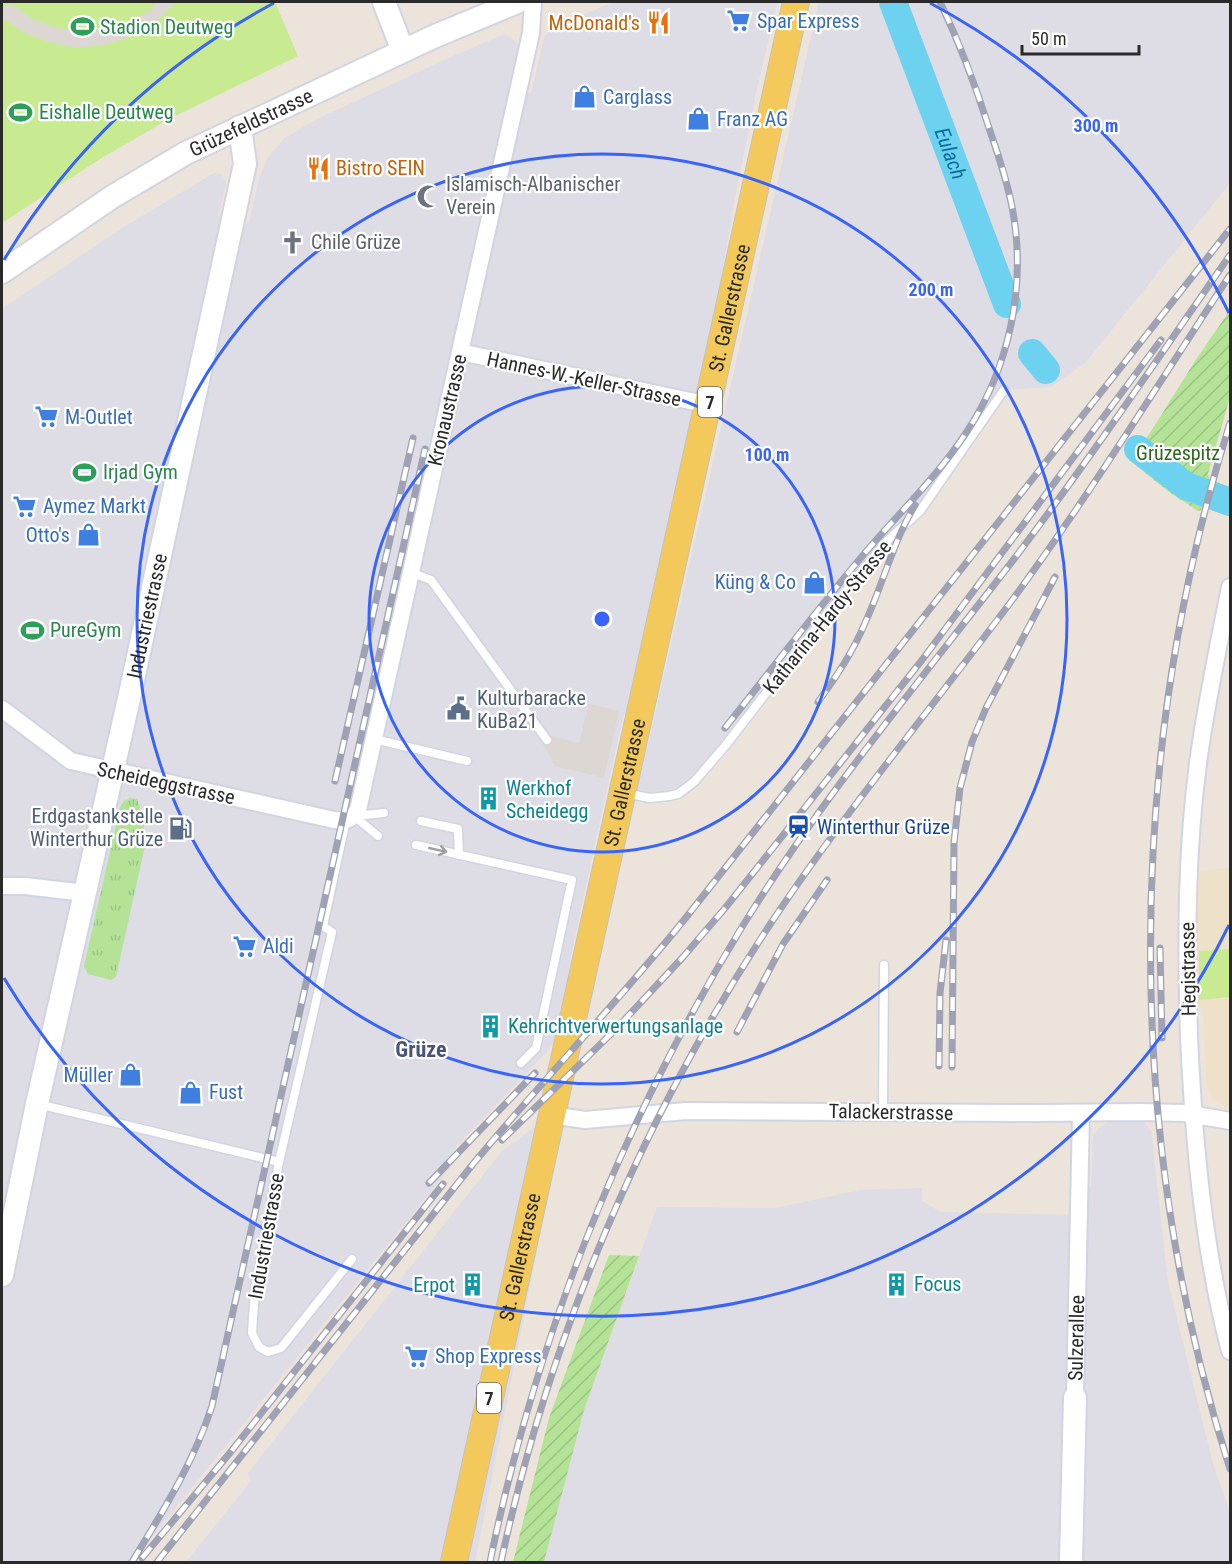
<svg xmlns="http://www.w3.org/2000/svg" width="1232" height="1564" viewBox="0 0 1232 1564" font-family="'Roboto Condensed',sans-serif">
	<defs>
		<pattern id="grass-tufts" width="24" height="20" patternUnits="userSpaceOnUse" patternTransform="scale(1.5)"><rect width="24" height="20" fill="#b4e397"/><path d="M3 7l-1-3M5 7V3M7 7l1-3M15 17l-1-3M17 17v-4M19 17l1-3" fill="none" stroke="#9bc382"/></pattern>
		<pattern id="garden-furrows" width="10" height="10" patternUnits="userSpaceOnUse" patternTransform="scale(1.5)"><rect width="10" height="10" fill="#b4e397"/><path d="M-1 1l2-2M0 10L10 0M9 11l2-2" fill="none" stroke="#9bc382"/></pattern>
	</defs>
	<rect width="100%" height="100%" fill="#ece4db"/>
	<path fill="#dedce4" d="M614,2H778L758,84L734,203L715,317L633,699L623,717L595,843L570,960L567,1000L556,1042L451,1152L452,1165L132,1562H2V309L122,228L214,173L222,174L226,183L218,216L249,223L259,179L268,157L285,138L317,119L455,55L505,34L522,46L513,86L531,93L544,38L549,31L560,24Z
		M819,2H1230V183L1086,362L1051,387L1004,390L920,511L905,523L694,782L669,796L622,793L641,775Z
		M551,1115L559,1141L475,1562H186L251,1481L248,1473L502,1151Z
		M1112,1121L1144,1122L1151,1131L1168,1282L1213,1464L1230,1512V1562H544L584,1410L657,1207L776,1208L860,1190L922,1188V1201L941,1212L1071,1215L1091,1185L1093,1135L1101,1126Z"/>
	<path fill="#eee1ca" d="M1230,868V1108L1225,1107L1212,1098L1206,1083L1203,1009L1195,1007V941L1197,871Z"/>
	<path fill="url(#grass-tufts)" d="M130,798L137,799L145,822L143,830L146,841L116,977L111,980L88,974L84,966L120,807L124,801Z"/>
	<path fill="url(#garden-furrows)" d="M1230,310V397L1208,474L1210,478L1201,510L1198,511L1169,492L1129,460L1150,433L1197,358Z
		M609,1255L639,1256L584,1410L544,1562H513L549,1418Z"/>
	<path fill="#c8eb92" d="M2,2H275L298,56L169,119L100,159L2,223Z
		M1230,949V997L1199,1000V951Z"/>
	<path fill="#dcd7d2" d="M158,2H176L157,21L135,35L108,44L79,48L48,42L25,33L2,18V8L11,4L33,19L54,27L80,32L107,29L129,23L150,10Z
		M589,704L619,711L604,778L555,766L543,744L553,737L579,743Z"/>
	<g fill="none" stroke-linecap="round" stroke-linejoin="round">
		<g stroke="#6cd2f0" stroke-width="28">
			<path id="s1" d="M893,2L1007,304"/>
			<path d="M1032,353L1046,370"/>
			<path d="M1138,449L1186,486L1230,502"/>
		</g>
		<defs>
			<path id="lane" d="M410,572L431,580L547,740
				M374,739L467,761
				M624,793L650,798L669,796L678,794L694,782L725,746L831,609L888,540L920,511L1004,390
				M354,816L378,836
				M354,816L384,813
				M421,821L458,829L459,855
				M416,845L572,880L536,1048L521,1063
				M38,1104L279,1162L255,1290L252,1333L259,1347L268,1352L281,1348L352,1259
				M883,1111L884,965
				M279,1162L332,932L323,926L346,820"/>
			<g id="street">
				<path d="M460,352L709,405"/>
				<path d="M1230,587C1219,643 1207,699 1199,756C1186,849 1186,943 1189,1037C1194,1143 1203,1248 1230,1351"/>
				<path d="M2,709L71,761L334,820C346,821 352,820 358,810L531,33L533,2"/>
				<path d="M2,886H25L85,893"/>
				<path d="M551,1115L585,1120L686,1111L1032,1113L1141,1112L1184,1113L1230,1121"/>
				<path id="s2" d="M1075,1398L1081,1113"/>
			</g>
			<g id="secondary">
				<path d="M384,2L403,51"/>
				<path id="s3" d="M2,272L112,197L186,153L433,37L517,2"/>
				<path id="s4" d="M2,1275L37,1104L128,703L245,164L240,127"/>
				<path d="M1071,1562L1075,1398"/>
			</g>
			<g id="primary">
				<path id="s5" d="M454,1562C565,1042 684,522 796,2"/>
			</g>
		</defs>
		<use href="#lane" stroke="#d0d4e3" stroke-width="11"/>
		<use href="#street" stroke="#d0d4e3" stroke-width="20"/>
		<use href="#secondary" stroke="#d0d4e3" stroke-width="26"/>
		<use href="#primary" stroke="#c3c3c3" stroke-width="28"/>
		<use href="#lane" stroke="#fff" stroke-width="8"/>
		<use href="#street" stroke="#fff" stroke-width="16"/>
		<use href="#secondary" stroke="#fff" stroke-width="22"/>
		<use href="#primary" stroke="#f2c95a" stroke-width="26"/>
		<defs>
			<path id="rail" d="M1230,423C1125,757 1123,1136 1230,1469
				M818,702C836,677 853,652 865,623C883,584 893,542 915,505
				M725,728C771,670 816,611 864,554C898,514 937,477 966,433C1010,367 1027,284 1012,207C1007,180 998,154 989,128C975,84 960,44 940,2
				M335,781L413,438
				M1160,948L1162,1038
				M737,1032L783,944L827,880
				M939,1066L940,993L946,940
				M952,1067L954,843L960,788L972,742L986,708L1055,577
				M502,1140L616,1029L683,957L726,907L922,660L1161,340
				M429,1183L535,1073
				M142,1558L229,1454L443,1184
				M132,1562C163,1511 193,1464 212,1406L425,449
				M157,1562L473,1164C542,1081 616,1004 684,920L1230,229
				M490,1562C536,1338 622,1123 742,927C822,797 921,680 1014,559C1089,460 1159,357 1230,255
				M501,1562C550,1333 645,1112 775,917C849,807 934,705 1013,599C1090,494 1159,383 1230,275"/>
		</defs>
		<use href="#rail" stroke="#9ea2b4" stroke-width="7"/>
		<use href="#rail" stroke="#fff" stroke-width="4.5" stroke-dasharray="14" stroke-linecap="butt"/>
	</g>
	<defs><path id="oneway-shaft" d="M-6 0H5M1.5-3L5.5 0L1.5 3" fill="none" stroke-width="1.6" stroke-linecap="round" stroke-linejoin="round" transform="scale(1.5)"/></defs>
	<use stroke="#9f9f9f" href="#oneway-shaft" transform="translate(438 850) rotate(13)"/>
	<g fill="none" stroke="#3864fc" stroke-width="3">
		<circle cx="602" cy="619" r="233"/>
		<circle cx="602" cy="619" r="465"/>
		<path d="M1229 925A698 698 0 0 1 4 978M4 260A698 698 0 0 1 274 3M930 3A698 698 0 0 1 1229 313"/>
	</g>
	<defs>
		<symbol id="supermarket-bare" viewBox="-9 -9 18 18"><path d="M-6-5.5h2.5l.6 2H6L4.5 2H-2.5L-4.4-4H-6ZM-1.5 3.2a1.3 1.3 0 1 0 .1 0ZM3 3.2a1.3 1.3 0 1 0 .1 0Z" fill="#3f7fe0" stroke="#fff" stroke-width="2.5" paint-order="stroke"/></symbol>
		<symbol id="restaurant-bare" viewBox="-9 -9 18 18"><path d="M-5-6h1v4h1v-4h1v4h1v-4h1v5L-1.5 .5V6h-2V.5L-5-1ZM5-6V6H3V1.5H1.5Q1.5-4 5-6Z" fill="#e8710a" stroke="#fff" stroke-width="2.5" paint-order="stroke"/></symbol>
		<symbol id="stadium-bare" viewBox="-9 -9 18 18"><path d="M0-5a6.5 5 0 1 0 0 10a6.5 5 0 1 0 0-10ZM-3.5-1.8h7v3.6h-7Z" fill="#2e9e5b" stroke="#fff" stroke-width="2.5" paint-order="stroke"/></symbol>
		<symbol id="shop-bare" viewBox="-9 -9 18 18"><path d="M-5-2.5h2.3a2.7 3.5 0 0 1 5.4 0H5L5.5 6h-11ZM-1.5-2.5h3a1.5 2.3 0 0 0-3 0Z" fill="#3f7fe0" stroke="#fff" stroke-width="2.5" paint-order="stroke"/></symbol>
		<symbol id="mosque-bare" viewBox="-9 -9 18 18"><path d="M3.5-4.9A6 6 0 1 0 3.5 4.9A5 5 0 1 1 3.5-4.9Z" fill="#6b7280" stroke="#fff" stroke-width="2.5" paint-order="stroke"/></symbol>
		<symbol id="church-bare" viewBox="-9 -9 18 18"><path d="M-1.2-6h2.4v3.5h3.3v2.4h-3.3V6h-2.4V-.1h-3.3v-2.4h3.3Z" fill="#6b7280" stroke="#fff" stroke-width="2.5" paint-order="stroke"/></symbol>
		<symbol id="civic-bare" viewBox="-9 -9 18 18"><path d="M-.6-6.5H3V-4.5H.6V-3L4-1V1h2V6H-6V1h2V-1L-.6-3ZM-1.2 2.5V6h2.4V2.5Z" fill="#5c6f8a" stroke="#fff" stroke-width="2.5" paint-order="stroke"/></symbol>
		<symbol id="building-bare" viewBox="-9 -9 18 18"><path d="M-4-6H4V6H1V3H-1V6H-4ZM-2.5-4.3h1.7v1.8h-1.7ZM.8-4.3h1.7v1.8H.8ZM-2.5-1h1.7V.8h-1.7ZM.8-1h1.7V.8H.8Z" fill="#0f9aa8" stroke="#fff" stroke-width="2.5" paint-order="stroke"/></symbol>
		<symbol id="station-bare" viewBox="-9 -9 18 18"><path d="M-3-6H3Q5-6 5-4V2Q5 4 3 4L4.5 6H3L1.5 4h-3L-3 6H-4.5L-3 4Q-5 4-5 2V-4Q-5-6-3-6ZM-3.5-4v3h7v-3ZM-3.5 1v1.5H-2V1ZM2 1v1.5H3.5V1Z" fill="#1a4fb4" stroke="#fff" stroke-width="2.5" paint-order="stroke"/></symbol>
		<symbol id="fuel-bare" viewBox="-9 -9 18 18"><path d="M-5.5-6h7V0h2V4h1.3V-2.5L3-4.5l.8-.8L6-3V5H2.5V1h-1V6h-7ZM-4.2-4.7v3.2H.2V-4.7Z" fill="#5c6f8a" stroke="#fff" stroke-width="2.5" paint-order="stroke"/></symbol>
	</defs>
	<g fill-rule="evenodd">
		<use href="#supermarket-bare" x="722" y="4" width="33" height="33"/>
		<use href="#restaurant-bare" x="642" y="6" width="33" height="33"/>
		<use href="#stadium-bare" x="66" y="10" width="33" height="33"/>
		<use href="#shop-bare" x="568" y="80" width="33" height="33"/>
		<use href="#stadium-bare" x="4" y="96" width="33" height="33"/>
		<use href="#shop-bare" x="682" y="102" width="33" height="33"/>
		<use href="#restaurant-bare" x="302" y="152" width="33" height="33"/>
		<use href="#mosque-bare" x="412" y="180" width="33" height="33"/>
		<use href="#church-bare" x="276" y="226" width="33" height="33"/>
		<use href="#supermarket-bare" x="30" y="400" width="33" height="33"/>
		<use href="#stadium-bare" x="68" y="456" width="33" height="33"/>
		<use href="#supermarket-bare" x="8" y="490" width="33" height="33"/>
		<use href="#shop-bare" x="72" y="518" width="33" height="33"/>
		<use href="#shop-bare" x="798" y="566" width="33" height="33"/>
		<use href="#stadium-bare" x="16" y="614" width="33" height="33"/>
		<use href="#civic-bare" x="442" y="692" width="33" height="33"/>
		<use href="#building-bare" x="472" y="782" width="33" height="33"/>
		<use href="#station-bare" x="782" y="810" width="33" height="33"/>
		<use href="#fuel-bare" x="164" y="812" width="33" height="33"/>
		<use href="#supermarket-bare" x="228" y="930" width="33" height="33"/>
		<use href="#building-bare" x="474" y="1010" width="33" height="33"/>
		<use href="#shop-bare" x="114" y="1058" width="33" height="33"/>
		<use href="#shop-bare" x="174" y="1076" width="33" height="33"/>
		<use href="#building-bare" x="880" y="1268" width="33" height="33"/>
		<use href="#building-bare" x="456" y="1268" width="33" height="33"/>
		<use href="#supermarket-bare" x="400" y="1340" width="33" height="33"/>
	</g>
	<g text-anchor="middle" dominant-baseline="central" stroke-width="4.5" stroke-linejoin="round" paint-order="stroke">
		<g fill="#fff" stroke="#6a6a6a" stroke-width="1.5">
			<rect x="698" y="387" width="24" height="30" rx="4.5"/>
			<rect x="477" y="1383" width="24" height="30" rx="4.5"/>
		</g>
		<g font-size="18" font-weight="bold" fill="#2a2a2a">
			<text x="710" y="402">7</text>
			<text x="489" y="1398">7</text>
		</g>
		<g font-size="20" fill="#366cbe" stroke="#fff" text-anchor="start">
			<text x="757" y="21">Spar Express</text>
			<text x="603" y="97">Carglass</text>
			<text x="717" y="119">Franz AG</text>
			<text x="65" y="417">M-Outlet</text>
			<text x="43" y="506">Aymez Markt</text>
			<text x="70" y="535" text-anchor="end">Otto's</text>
			<text x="796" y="582" text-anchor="end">Küng &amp; Co</text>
			<text x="263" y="946">Aldi</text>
			<text x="113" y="1075" text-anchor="end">Müller</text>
			<text x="209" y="1092">Fust</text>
			<text x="435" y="1356">Shop Express</text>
		</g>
		<g font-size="20" fill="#c56008" stroke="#fff" text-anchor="end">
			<text x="640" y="23">McDonald's</text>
			<text x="336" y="168" text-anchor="start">Bistro SEIN</text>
		</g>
		<g font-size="20" fill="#27864d" stroke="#fff" text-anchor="start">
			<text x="100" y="27">Stadion Deutweg</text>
			<text x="39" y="112">Eishalle Deutweg</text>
			<text x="103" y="472">Irjad Gym</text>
			<text x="50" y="630">PureGym</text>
		</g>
		<g font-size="20" fill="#2a2a2a" stroke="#fff">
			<text stroke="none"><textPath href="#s3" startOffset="291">Grüzefeldstrasse</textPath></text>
			<text stroke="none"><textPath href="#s5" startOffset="1284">St. Gallerstrasse</textPath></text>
			<text transform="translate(584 379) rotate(12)">Hannes-W.-Keller-Strasse</text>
			<text transform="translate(447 410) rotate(-77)">Kronaustrasse</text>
			<text stroke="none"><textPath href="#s4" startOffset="675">Industriestrasse</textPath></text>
			<text transform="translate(827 617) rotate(-51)">Katharina-Hardy-Strasse</text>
			<text stroke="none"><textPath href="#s5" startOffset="798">St. Gallerstrasse</textPath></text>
			<text transform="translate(166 783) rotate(12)">Scheideggstrasse</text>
			<text transform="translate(1188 969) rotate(-91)">Hegistrasse</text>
			<text transform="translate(891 1112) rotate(1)">Talackerstrasse</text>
			<text transform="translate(266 1236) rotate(-80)">Industriestrasse</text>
			<text stroke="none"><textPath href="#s5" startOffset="312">St. Gallerstrasse</textPath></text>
			<text stroke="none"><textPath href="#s2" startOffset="60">Sulzerallee</textPath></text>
		</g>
		<g font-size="20" fill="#5b616d" stroke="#fff" text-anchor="start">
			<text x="446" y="184">Islamisch-Albanischer<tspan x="446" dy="23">Verein</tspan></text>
			<text x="311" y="242">Chile Grüze</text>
		</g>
		<g font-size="20" fill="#2c6719" stroke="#fff">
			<text x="1178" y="453">Grüzespitz</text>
		</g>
		<g font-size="20" fill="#4e5e75" stroke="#fff" text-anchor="start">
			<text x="477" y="698">Kulturbaracke<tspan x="477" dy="23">KuBa21</tspan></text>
			<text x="163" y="816" text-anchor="end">Erdgastankstelle<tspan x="163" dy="23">Winterthur Grüze</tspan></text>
		</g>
		<g font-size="20" fill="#0d838f" stroke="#fff" text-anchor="start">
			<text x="506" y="788">Werkhof<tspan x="506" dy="23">Scheidegg</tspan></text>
			<text x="508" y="1026">Kehrichtverwertungsanlage</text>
			<text x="914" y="1284">Focus</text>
			<text x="455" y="1285" text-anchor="end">Erpot</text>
		</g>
		<g font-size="20" fill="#164399" stroke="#fff" text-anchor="start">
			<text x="817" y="827">Winterthur Grüze</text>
		</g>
		<g font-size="21" font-style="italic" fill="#0c6f9b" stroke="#fff">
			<text stroke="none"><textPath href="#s1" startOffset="162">Eulach</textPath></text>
		</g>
		<g font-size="22" font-weight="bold" fill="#49547b" stroke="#fff">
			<text x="421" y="1049">Grüze</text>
		</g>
	</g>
	<circle cx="602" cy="619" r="9" fill="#3864fc" stroke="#fff" stroke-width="3"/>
	<g font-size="18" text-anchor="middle" font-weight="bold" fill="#3864fc" stroke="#fff" stroke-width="4.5" stroke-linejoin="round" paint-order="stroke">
		<text x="1096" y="132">300 m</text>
		<text x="931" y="296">200 m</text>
		<text x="767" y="461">100 m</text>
	</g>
	<rect width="1232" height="1564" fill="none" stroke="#2a2a2a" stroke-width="6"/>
	<path d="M1022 45v9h117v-9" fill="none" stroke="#2a2a2a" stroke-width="3"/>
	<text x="1031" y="45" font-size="18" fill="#2a2a2a" stroke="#ffffff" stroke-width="4.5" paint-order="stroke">50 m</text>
</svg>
